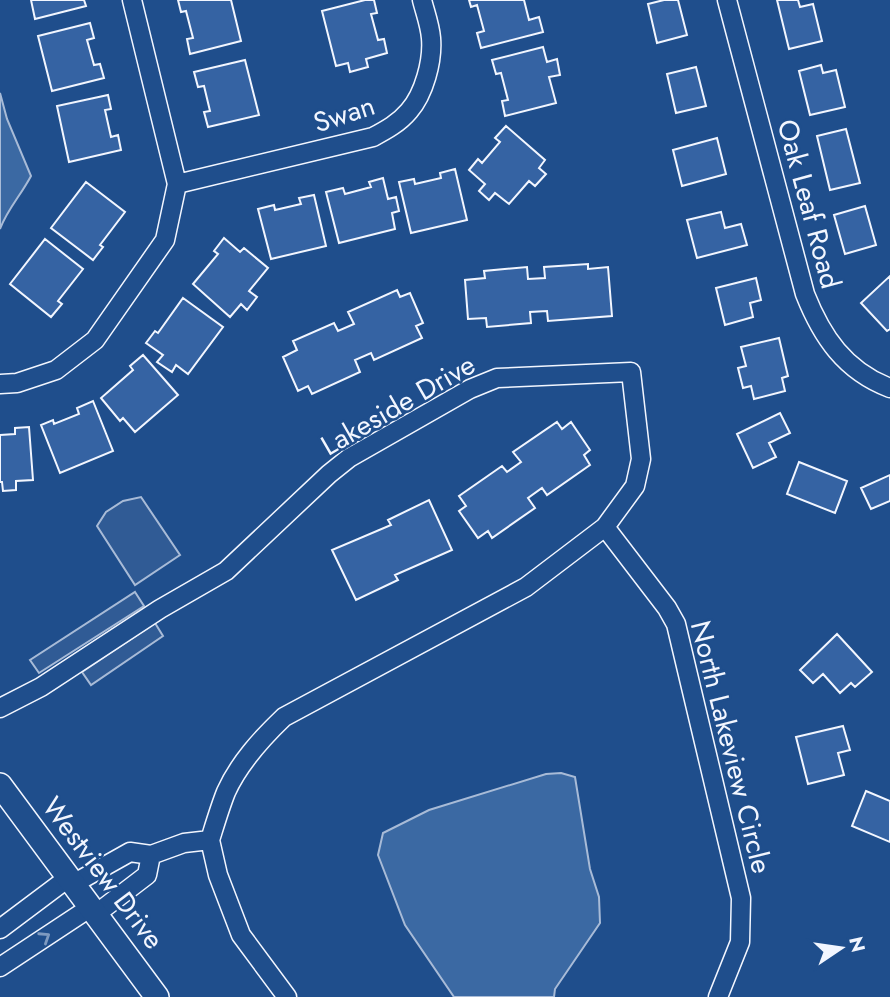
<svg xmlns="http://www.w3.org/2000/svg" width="890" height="997" viewBox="0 0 890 997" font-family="Jost,sans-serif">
	<rect width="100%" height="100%" fill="#1f4e8c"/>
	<path fill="#305b95" stroke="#a8bbd7" stroke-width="2" d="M141,497L180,555L135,585L97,526L106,512L123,501Z
		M135,592L144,606L39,673L30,660Z
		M155,623L163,636L91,685L82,672Z"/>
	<path fill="#3b69a3" stroke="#a8bbd7" stroke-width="2" d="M0,93L7,119L31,176C21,195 7,210 0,229Z
		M561,773L575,777L590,869L599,897L600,923L555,989L554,997H454L405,925L378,855L383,833L429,810L546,774Z"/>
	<path fill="#3563a3" stroke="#f2f6ff" stroke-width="2" d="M31,0H84L86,6L35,19Z
		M178,0H231L241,41L190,54L187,39L193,38L186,11L181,12Z
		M365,0H374L377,13L371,14L378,40L384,39L387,53L366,59L368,67L350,72L348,63L336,66L322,11Z
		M469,0H524L529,20L539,17L543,32L481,48L477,33L484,31L477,5L471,7Z
		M664,0H678L687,35L657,43L648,4Z
		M777,0H798L800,7L813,4L822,41L789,49Z
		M90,23L94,38L87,40L94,65L100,64L104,78L52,91L38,36Z
		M543,47L547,62L557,59L560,75L549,77L556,103L505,116L502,101L508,100L501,73L496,74L492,60Z
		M245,60L259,115L208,127L204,112L210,111L204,86L198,87L194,72Z
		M821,65L823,73L836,70L845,107L810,115L799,71Z
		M696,67L706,106L676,113L667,74Z
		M108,95L111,109L105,110L111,137L118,135L121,150L69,162L57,106Z
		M506,126L545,160L539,168L546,174L535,186L529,181L509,204L495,193L489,200L479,191L485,184L469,170L478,159L482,163L500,142L495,138Z
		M846,129L860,183L830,190L817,136Z
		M717,138L726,174L682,186L673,150Z
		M455,169L467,220L411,233L399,182L414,179L415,184L441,178L440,173Z
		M383,178L388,199L396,197L399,211L392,213L395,229L339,243L326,192L343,188L345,194L371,187L369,182Z
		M86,182L125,212L100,245L103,247L93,260L51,228Z
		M314,195L326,246L271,259L258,209L274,205L275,210L301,204L299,198Z
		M865,206L876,245L845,254L834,215Z
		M721,212L725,228L741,224L747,245L697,258L687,220Z
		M224,238L240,252L244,248L268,268L249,291L257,297L247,310L241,304L230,317L193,284L218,254L214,251Z
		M45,239L83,269L58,301L62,304L51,317L10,284Z
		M588,264V269L608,267L612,316L548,321L547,311L530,312L531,323L487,327L486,318L468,319L465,280L485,278L484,271L527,267L528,279L545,278L544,267Z
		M890,276V329L887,331L861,303Z
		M756,278L761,300L750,303L753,317L725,325L716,288Z
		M397,290L400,297L410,293L423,323L416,326L422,338L374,360L371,353L355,360L360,372L312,394L308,386L298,391L283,357L297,350L293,341L334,323L338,331L354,324L348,312Z
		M183,298L223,327L188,374L176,365L172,372L157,362L163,355L146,343L155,331L158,333Z
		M779,338L788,376L782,378L785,391L754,399L751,386L743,388L738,368L746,366L741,347Z
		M143,355L178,395L135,432L123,418L120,421L101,398L133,370L130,366Z
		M93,401L113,451L60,473L41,425L53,420L54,424L79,414L77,408Z
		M780,413L790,433L769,443L776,457L753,468L737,434Z
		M557,422L562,429L571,422L590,450L584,455L590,465L547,495L542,488L528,498L535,508L492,538L488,531L478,538L459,511L466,506L459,496L502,466L507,472L521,462L513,452Z
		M29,427L33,480L16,481V490L3,491L2,482H0V435L15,434V428Z
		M799,462L847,481L835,513L787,494Z
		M890,475V501L871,509L861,488Z
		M429,500L452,550L395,575L398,580L356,600L332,550L391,525L388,520Z
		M837,634L872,672L855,687L851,683L840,693L823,674L813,683L800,670Z
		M843,726L850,750L838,753L844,775L808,784L796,737Z
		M866,791L890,801V842L852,826Z"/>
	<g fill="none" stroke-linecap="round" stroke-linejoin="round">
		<defs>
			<path id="minor" d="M727,0L805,294C822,337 845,371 890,388
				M177,184L373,137C386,130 399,123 409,111C424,94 433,61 431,38C430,25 425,12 422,0
				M0,384L17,383L56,370L95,340L165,240L177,184L132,0
				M605,527L667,608L676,624L741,898L740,942L718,997
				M0,708L41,687L160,609L226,571L329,474L349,458L470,389L497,378L631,372L641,459L635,486L605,527L526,587L284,717C261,739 239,763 226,792C220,807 215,824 210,840
				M73,884L130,852L151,855L184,843L210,840L218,875L241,935L287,997
				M96,914L147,875L151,855
				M0,929L68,878
				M0,967L91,907"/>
			<path id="tertiary" d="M0,785L157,997"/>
		</defs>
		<use href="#minor" stroke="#f2f6ff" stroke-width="21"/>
		<use href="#tertiary" stroke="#f2f6ff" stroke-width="26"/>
		<use href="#minor" stroke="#1f4e8c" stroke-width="18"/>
		<use href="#tertiary" stroke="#1f4e8c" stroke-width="23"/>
	</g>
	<defs><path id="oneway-chevron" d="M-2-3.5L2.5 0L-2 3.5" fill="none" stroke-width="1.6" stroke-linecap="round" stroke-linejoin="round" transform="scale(1.75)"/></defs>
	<use stroke="#7e9ac0" href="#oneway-chevron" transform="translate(45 937) rotate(-33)"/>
	<g text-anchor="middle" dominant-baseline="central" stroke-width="5" stroke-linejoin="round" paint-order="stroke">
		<g font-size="28" fill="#f2f6ff" stroke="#1f4e8c">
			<text transform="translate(344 114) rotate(-18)">Swan</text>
			<text transform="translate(809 204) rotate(75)">Oak Leaf Road</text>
			<text transform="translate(398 405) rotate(-30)">Lakeside Drive</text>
			<text transform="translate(731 747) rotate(76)">North Lakeview Circle</text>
			<text transform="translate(103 873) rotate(53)">Westview Drive</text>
		</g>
	</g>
	<g transform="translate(841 948) rotate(77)" stroke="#1f4e8c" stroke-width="5" paint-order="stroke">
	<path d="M0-5L12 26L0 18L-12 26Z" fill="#f2f6ff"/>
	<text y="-10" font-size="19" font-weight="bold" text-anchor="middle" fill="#f2f6ff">N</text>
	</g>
</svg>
